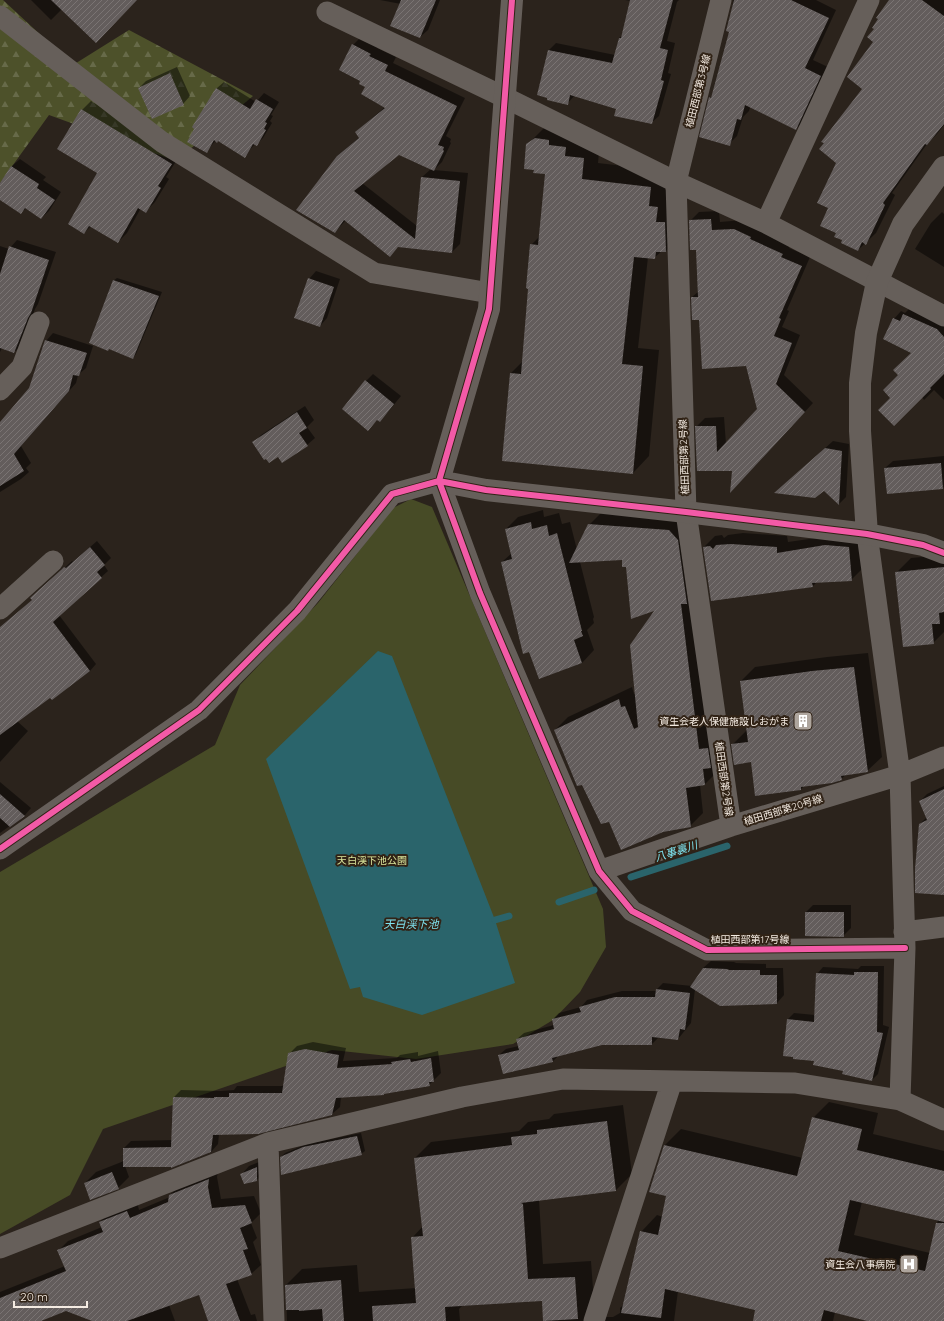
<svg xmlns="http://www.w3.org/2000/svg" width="944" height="1321" viewBox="0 0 944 1321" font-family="Quicksand,'Noto Sans JP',sans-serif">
	<defs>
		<pattern id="forest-firs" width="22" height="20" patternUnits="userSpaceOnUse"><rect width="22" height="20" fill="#4d512a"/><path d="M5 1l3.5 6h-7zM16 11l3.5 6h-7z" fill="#676a49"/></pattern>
		<pattern id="building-hatch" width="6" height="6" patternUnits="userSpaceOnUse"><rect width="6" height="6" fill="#635d5c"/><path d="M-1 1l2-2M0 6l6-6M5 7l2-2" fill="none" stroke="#7a7473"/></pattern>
	</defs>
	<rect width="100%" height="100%" fill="#2b231c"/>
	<path fill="#474b26" d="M411,499L432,507L603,909L606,947L580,992L553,1020L513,1044L416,1059L332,1050L103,1129L70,1195L0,1234V872L215,745L240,685L318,603L393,508Z"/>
	<path fill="url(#forest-firs)" d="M0,0H3L73,65L129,30L253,96L176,161L49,115L0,183Z"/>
	<path fill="#2a646b" d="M378,651L392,656L495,920L515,983L422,1015L363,997L360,987L350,989L266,759Z"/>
	<path fill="#0007" fill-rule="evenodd" d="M31,0H136L62,9L51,20Z
		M380,0H440L428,30L420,37L401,4Z
		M625,0H679L677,2L667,41L675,43L668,73L671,74L659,116L651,123L617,108L575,95L567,104L549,50L556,43L615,55L619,38L622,36L631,1Z
		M733,0H816L836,10L813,60L828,67L804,121L796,129L750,107L749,111L743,117L737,136L729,144L710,98L713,95L730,31Z
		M890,0H944V125L937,134L927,144L892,193L895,195L876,233L858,250L843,240L837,233L830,208L837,163L864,88L874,42L875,29Z
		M361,37L378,46L377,48L396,57L393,63L465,98L446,136L451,139L450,142L451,143L442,162L434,170L468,173L460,244L452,252L399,246L390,255L346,220L335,232L337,156L360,137L356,132L385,107L361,81L353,45ZM399,154L431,169L422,177L417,226L362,183Z
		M177,67L190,96L183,104L139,88L146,81Z
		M224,82L256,102L264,93L279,102L271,115L273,116L270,121L272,123L263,138L256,145L255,144L244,156L218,140H216L207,151L196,129L194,127L217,88Z
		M91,101L180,155L166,177L169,179L155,202L146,211L141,208L127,233L118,242L91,226L84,233L98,173L82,110Z
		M544,128L600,142L598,163L667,171L665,190L674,191L682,234L666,251H662L654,258L648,257L638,348L659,350L649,456L633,473L503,460L511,373L523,361L529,288L531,245L540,236L546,173L535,169L527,145Z
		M20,159L46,177L43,180L61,192L49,211L41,218L26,208L21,213L0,199V184L12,166Z
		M719,211L720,222L743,220L790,245L789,248L810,257L787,310L789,311L782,327L800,335L784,375L813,403L739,483L733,470H698L696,427L705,418L724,417L726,444L758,409L746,365L700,319L692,297L699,291L697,249L690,221L699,212Z
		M942,212L944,214V267L915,249L931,223Z
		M17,240L56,252L38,304L35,309L22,345L14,352L2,348L0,352V246L9,249Z
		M316,271L340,279L327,318L320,326L309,279Z
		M117,278L162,292L136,354L133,358L113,281Z
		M911,307L944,322V400L934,390L924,400L922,397L891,398L899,375L912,352L894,319L901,311L905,313Z
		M53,333L93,346L86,368L78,375L76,383L21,446L31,463L26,468L29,472L21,479L0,492V424L30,388L46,341Z
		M373,374L401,396L387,413L380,420L378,419L368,429L366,381Z
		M305,406L314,420L307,427L315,438L307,445L278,455L254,442L261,435Z
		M833,441L849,444L846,497L839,504L824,490L783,486Z
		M944,456V487L942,488L885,468L893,461Z
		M543,510L544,517L559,513L562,524L570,522L577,550L589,525L602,512L682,518L718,771L705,784L700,785L703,813L690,826L609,820L555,730L568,717L632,687L634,694H636L656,609L622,559L580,562L594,617L593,619L594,623L587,630L594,650L582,663L540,678L502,562L512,553L506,529L518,517Z
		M743,533L787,536L788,542L837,535L860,536L862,569L851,580L817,582L813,586L704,547L715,536L722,535L724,538L728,535Z
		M97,541L111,558L104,565L108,571L59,615L96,664L90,671L51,696L17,721L28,731L0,762V627L41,593L47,584L72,561L73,562Z
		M944,555V632L933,643L896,573L911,558Z
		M868,653L882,757L867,771L847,774L841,779L804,786L801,789L752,761L732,745L747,730L741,681L755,667L827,657Z
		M0,782L31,808L25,815L0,833Z
		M944,786V894L920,824L927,817L920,801L927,794Z
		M813,905H851V928L843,936L806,912Z
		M711,961L734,962L736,963L766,964V968H783L784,995L777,1003L695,989L691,1023L678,1039L658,1038L652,1044H602L559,1055L553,1061L504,1073L499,1055L506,1049L519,1046L517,1039L524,1033L554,1025L553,1019L559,1013L581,1007L587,1000L622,991H656L657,989L663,983L692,986L703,968Z
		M861,966H884L883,1025L889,1027L878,1074L872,1080L815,1060L784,1055L788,1019L794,1013L815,1015L817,974L823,967L858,969Z
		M313,1042L346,1048L343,1061L397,1058L400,1055L418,1052V1056L438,1051L441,1073L429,1085L341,1097L340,1107L332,1114L219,1134L218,1144L211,1152L125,1166L129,1177L118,1188L85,1183L96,1172L124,1161V1148L131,1141L173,1140L174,1097L181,1090L221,1091L234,1090L237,1086H284L289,1054L297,1046Z
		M829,1102L878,1113L873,1134L944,1151V1321H871L835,1312L833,1321H754L768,1263L678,1291L674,1321H544L543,1300L462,1306L459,1309L460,1321H287L286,1285L302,1269L357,1265L359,1292L416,1288L412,1238L423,1226L415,1158L431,1142L519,1131L528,1122L549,1119L554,1114L623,1105L632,1174L616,1190L539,1200L543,1264L591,1261L594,1303L606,1317H613L620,1313V1308L624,1304L641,1232L657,1215L663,1217L667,1196L665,1145L681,1129L803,1158L813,1118ZM862,1202L938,1220L930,1253L854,1235Z
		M361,1133L365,1151L361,1154L281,1157L285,1153L307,1144Z
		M264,1160V1172L257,1180L242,1174L249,1166Z
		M218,1171L217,1177L221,1199L254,1196L261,1213L251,1223L257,1238L253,1242L261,1265L251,1274L237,1279L251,1315L255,1314L257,1321H210L199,1294L169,1305L175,1321H95L66,1310L39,1321H0V1292L65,1266L59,1250L68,1241L102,1227L100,1222L109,1213L137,1202L139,1210L170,1197V1195L179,1186Z"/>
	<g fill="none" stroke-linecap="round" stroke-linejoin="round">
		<path stroke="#2a646b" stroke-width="7" d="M631,877L727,846
			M559,902L594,890
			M495,920L509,916"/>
	</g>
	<path fill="url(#building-hatch)" d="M51,0H137L96,43Z
		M401,0H436L420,38L390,26Z
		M630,0H673L660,48L668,50L661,80L664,81L652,124L614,116L616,109L570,95L568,105L547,100V98L537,95L548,50L612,63L619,38H621Z
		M734,0H791L829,18L805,68L821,76L796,130L745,105L741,120L737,119L730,146L699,137L709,97L711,98L729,32L726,31Z
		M889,0H922L944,16V124L927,145L925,144L883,203L885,205L866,245L862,242L858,251L841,243L842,240L834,237L836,233L820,226L828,208L817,203L836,163L819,149L824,143L821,142L862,89L847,77L873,42L867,37L874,29L872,28L878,19L876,18Z
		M352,44L371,54L369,56L388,65L385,71L457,106L438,145L444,147L443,150L444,151L434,171L399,155L354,191L415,239L421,177L460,181L452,253L398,247L390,257L344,220L335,233L296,210L337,156L359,138L355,132L385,108L361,94L365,87L359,84L360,81L339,70Z
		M170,73L184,105L152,119L138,88Z
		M216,88L250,109L256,99L273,109L265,122L267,123L264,129L266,130L257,146L253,144L245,158L218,141L217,143L214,140L207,153L187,142L194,129L192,127Z
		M81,109L172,164L158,186L161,188L146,213L138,208L118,243L89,226L84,234L68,224L97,173L57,149Z
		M535,138L549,140V145L566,147L565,156L584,158L582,179L651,187L649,206L658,207L656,222H665L666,252H656L655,259L634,257L622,364L643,366L633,474L502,461L510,373L521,374L528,289L526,288L530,244L538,245L545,174L533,173L534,170L524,169L526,144Z
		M11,166L39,184L37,188L55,200L41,219L25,208L21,214L0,200V183Z
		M711,219L712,230L734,229L751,237L750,239L783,254L781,257L802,266L779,318L781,319L774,336L792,343L776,384L805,412L730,493L732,471H697L695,426H716L717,452L757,409L746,366L702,369L699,320H692L691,297H698L696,250H690L689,220Z
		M9,246L49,260L31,313L28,318L14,353L0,348V274Z
		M308,278L334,287L320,327L294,318Z
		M113,280L159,296L133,359L109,349L108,351L89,343Z
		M903,314L937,329L944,337V374L930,388L931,389L894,426L878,410L890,398L883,390L898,375L893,370L911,353L883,339L893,318L900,321Z
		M45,340L87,353L79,376L73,375L69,391L14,454L24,471L0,486V422L29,388Z
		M365,380L394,404L380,422L377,420L368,431L342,409Z
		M297,412L307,428L299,433L308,446L282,463L278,457L269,463L266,459L264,460L252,442Z
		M825,448L842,451L839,505L824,491L815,498L774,493Z
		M941,463L943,489L887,494L884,468Z
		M531,522L532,529L547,525L549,536L557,533L582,631H581L583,636L574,640L582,663L539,679L529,652L523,654L501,562L512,559L505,529Z
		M588,524L669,530L678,540L687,604H681L699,749L708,748L711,768L703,769L705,785L686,788L691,827L663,832L621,850L609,822L601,824L582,785L577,786L554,730L619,699L621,707L625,706L634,729L638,727L630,645L654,611L631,619L626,567H622V560L569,563Z
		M731,544L777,547V553L825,545L849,547L852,581L812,583L813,587L711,601L703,547L710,546L713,549L716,545Z
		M90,547L105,565L97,572L102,578L53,622L90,671L52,700L50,698L0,735V627L32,600L30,598L61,570L64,567L66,568Z
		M944,567V612L939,613L940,624H932L934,644L903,647L895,572Z
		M854,667L868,772L841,776L842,780L832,783L801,787V790L755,796L751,762L734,765L731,744L748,742L740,681L812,671Z
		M944,789V895L915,893V869L919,824L927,820L919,801Z
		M0,794L25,816L10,827L0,818Z
		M805,912H844V937L805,936Z
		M703,968L727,969L729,970H760V975H777V1004L720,1006L690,987Z
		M854,972H878L877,1032L883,1033L872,1081L842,1074L843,1071L813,1065L814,1061L793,1059V1057L783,1056L787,1019L814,1022L816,973L854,975Z
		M656,989L690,993L685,1030L680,1029L678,1040L652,1037V1045H602L552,1058L553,1062L503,1074L498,1055L519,1050L516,1039L554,1029L552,1019L581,1012L579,1007L615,997H655Z
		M305,1049L339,1055L337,1068L392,1064L391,1062L410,1059L411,1062L431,1058L434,1082H429L430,1086L384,1094V1095L336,1098L332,1115L258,1134L213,1135L211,1152L171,1168V1167H123V1148L171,1147L173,1097L214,1098V1097H229V1093H282L288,1053Z
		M812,1117L862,1129L857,1150L944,1171V1222L850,1200L838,1251L925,1271L936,1223H944V1321H867L824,1310L821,1321H753L755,1310L665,1289L661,1318L621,1313L640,1231L658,1235L666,1196L649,1192L664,1145L797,1176Z
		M607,1121L616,1191L521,1203L523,1204L528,1279L575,1277L578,1319L543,1321L542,1301L445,1307L446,1321H373L372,1306L416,1303L411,1237L423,1236L414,1158L512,1145L511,1137L537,1134V1130Z
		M357,1136L362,1155L281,1175L280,1157L303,1147Z
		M257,1167V1181L244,1184L240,1174Z
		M112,1172L119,1189L90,1200L84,1183Z
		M209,1179L208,1187L212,1208L245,1205L252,1223L240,1228L248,1249L243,1250L252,1275L226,1284L240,1321H208L199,1295L127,1321H92L66,1311L41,1321H0V1298L66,1271L57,1250L103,1232L99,1222L127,1211L130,1218L168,1202L169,1195Z
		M341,1280L344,1321H323L322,1309L299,1311V1310H286L285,1285Z"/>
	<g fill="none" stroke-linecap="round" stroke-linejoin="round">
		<path stroke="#665f5a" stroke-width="21" d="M721,0L676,182L686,512L731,826
			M327,12L504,97L676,182L766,223L944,316
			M0,16L162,142L374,273L490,293
			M766,223L869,0
			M0,390L22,367L39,322
			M867,534L900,775L905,948L900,1100
			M0,609L53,561
			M0,849L199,710L297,611L392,494L439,481L480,593L599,871L632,911L707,950L905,948
			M599,871L731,826L900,775L944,757
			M904,932L944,927
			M268,1143L274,1321
			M0,1248L268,1143L462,1097L563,1079L795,1083L900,1100L944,1120
			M594,1321L672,1081"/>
		<path stroke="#665f5a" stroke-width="22" d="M512,0L489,309L439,481L486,490L686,512L867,534L923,545L944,553
			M867,534L860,431V383L866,333L877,282L903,224L944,167"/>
		<defs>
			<path id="cycleway" d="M512,0L489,309L439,481L480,593L599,871L632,911L707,950L905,948
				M0,849L199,710L297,611L392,494L439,481L486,490L686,512L867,534L923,545L944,553"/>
		</defs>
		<use href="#cycleway" stroke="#312316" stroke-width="8"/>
		<use href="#cycleway" stroke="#f35aa7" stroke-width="6"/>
	</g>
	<defs>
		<symbol id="building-square" viewBox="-11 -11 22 22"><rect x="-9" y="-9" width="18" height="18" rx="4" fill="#aea59d" stroke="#312316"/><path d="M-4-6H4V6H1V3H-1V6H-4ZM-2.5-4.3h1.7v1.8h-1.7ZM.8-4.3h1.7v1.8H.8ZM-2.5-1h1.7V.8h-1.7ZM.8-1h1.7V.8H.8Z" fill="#fff"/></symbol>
		<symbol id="hospital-square" viewBox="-11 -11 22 22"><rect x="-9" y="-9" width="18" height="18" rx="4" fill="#aea59d" stroke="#312316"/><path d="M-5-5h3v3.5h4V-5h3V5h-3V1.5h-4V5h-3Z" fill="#fff"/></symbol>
	</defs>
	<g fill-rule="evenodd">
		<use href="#building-square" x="792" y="710" width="22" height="22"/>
		<use href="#hospital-square" x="898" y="1253" width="22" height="22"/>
	</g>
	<g text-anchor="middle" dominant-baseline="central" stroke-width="4" stroke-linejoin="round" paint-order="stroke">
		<g font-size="10" fill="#f4ebe2" stroke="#312316">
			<text transform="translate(698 91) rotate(-76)">植田西部第3号線</text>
			<text transform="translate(684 457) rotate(-92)">植田西部第2号線</text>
			<text transform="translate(724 779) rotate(82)">植田西部第2号線</text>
			<text transform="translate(783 810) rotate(-17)">植田西部第20号線</text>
			<text x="750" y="939">植田西部第17号線</text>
		</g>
		<g font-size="10" fill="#f4ebe2" stroke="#312316" text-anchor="end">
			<text x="789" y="721">資生会老人保健施設しおがま</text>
			<text x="895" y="1264">資生会八事病院</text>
		</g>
		<g font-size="10" fill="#dbe69c" stroke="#312316">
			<text x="372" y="860">天白渓下池公園</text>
		</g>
		<g font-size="11" font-style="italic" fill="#7ee3f0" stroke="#312316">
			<text transform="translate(676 851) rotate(-18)">八事裏川</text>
			<text x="411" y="924">天白渓下池</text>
		</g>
	</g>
	<path d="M14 1301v6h73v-6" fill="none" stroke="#f4ebe2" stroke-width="2"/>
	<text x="20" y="1301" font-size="12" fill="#f4ebe2" stroke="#312316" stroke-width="3" paint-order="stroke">20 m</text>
</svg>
